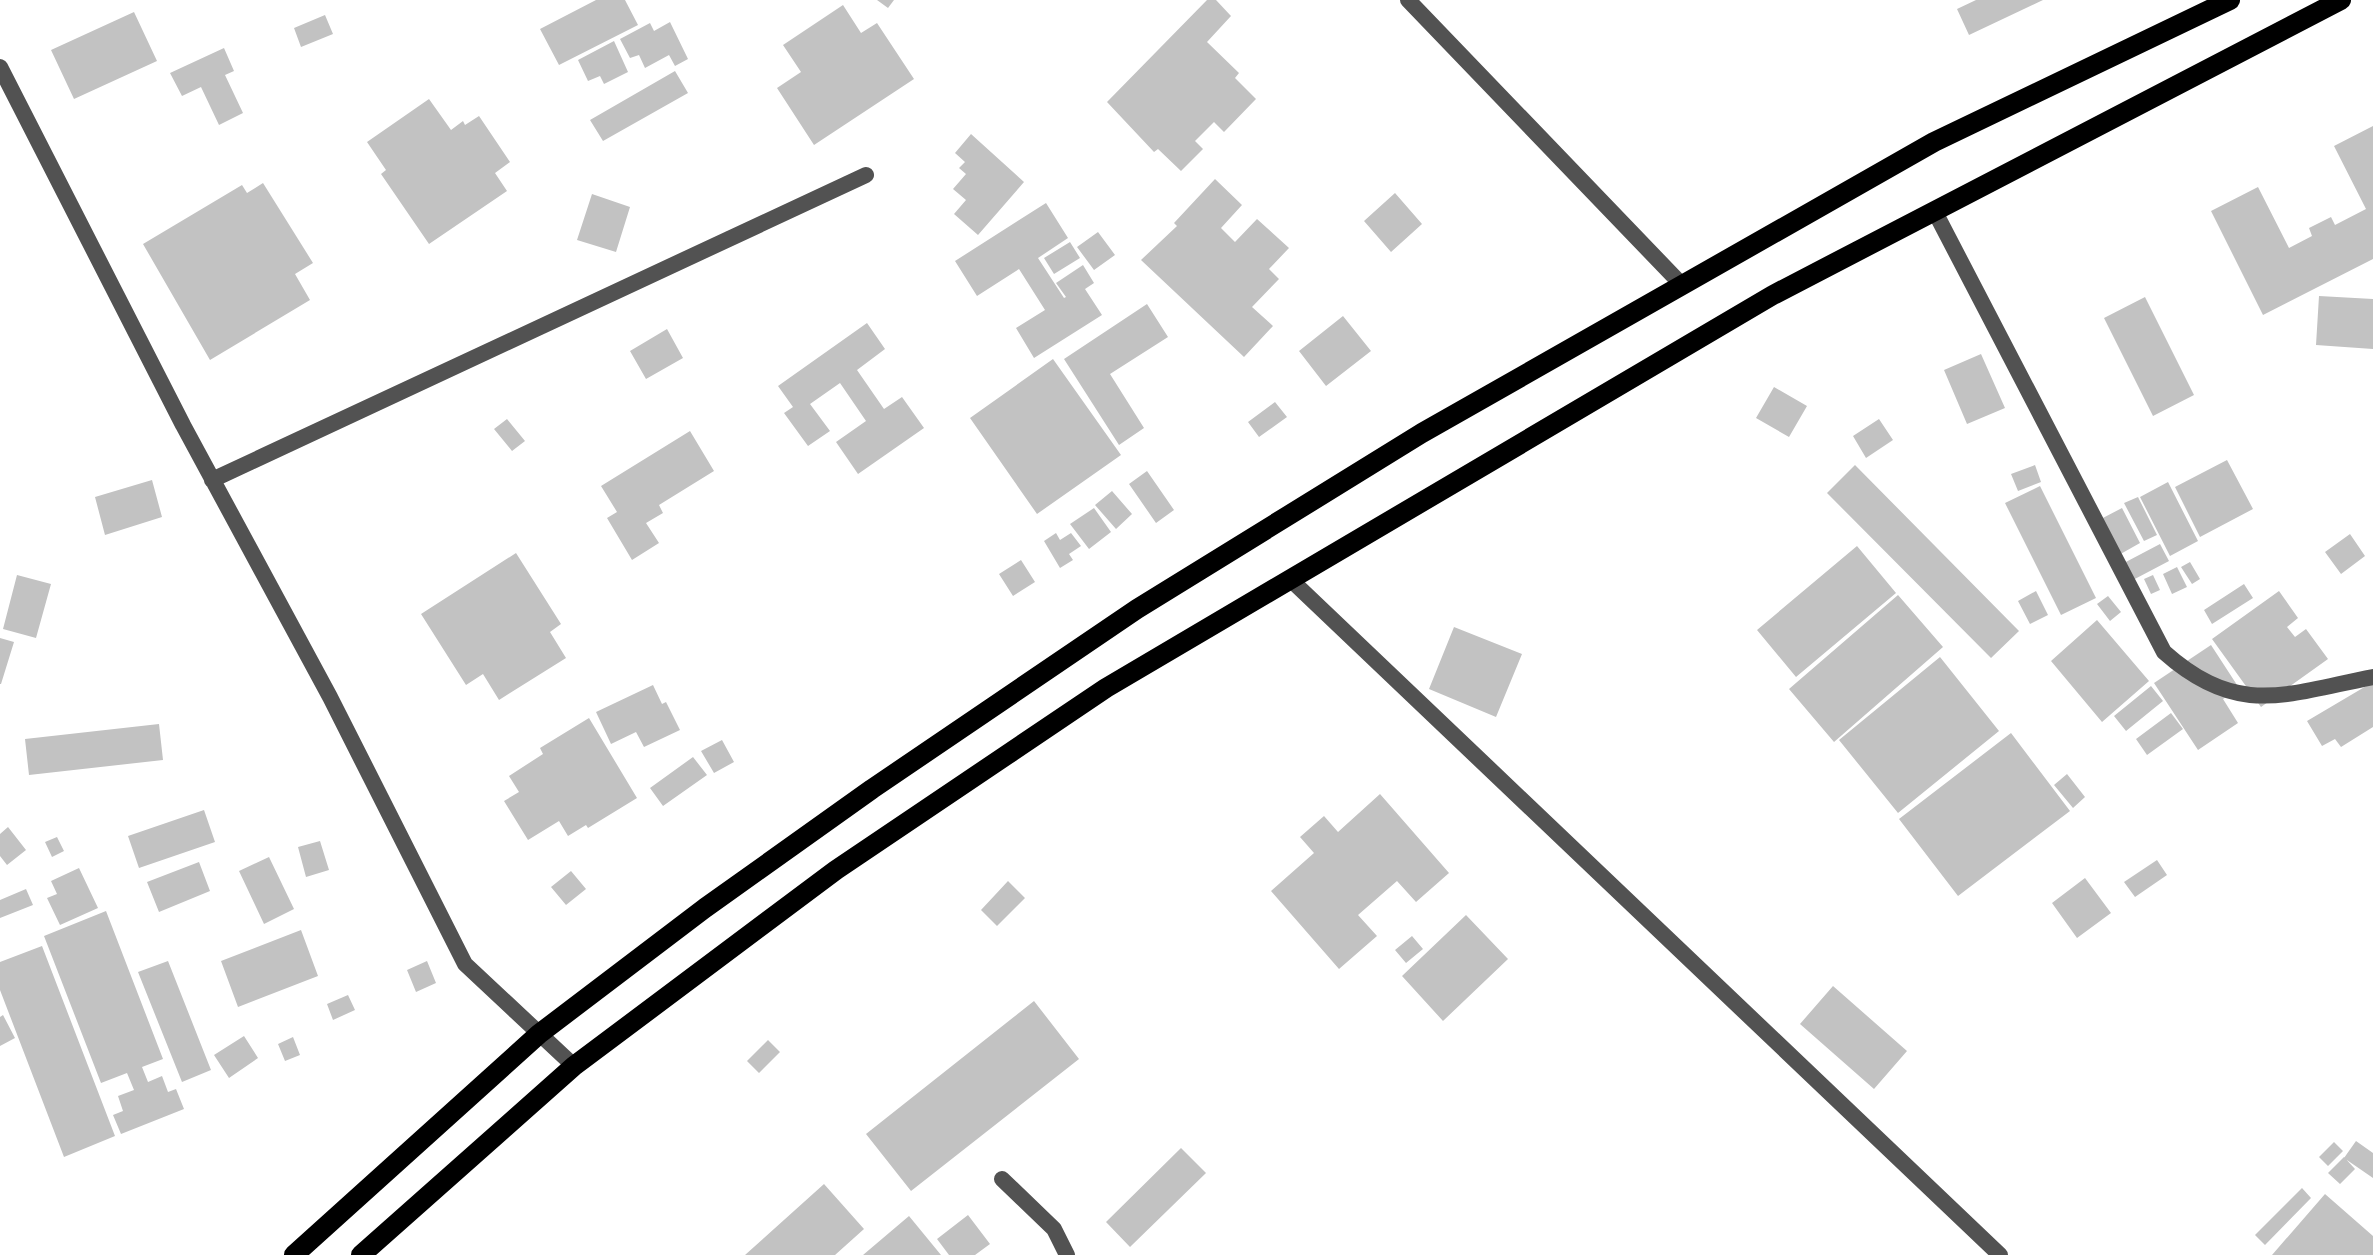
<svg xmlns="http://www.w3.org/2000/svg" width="2373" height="1255" viewBox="0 0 2373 1255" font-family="'Public Sans',sans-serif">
	<rect width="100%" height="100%" fill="#fff"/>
	<path fill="#c2c2c2" d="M596,0H625L638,25L559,65L540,29Z
		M877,0H894L888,8Z
		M1207,0H1216L1231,16L1207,42L1239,73L1235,78L1256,99L1224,132L1214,122L1195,141L1203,149L1181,171L1158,149L1154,152L1107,102Z
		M1976,0H2043L1969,35L1957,9Z
		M843,5L861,33L877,23L914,79L814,145L777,88L801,72L783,45Z
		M134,12L157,61L74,99L51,50Z
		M325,15L333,34L301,47L294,28Z
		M670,22L688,59L675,66L669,55L645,68L639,55L630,58L620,39L650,23L654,31Z
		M614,41L628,72L604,84L600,76L588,81L578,60Z
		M224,48L234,71L225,75L243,113L219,125L201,87L182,96L170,73Z
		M675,71L688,93L603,141L590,120Z
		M429,99L451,130L463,121L465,125L479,116L510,162L495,173L507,191L429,244L381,174L386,170L367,142Z
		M2373,126V259L2263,315L2211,211L2258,187L2289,248L2312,236L2309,228L2331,217L2335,225L2366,209L2334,146Z
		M971,134L1024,182L978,235L954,214L966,200L953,189L966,174L959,168L965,162L955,153Z
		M1215,179L1242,205L1221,228L1235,242L1257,219L1289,248L1269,269L1279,279L1252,307L1273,326L1244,357L1141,260L1177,226L1174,223Z
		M263,183L313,263L295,274L310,300L210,360L143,244L242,185L247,193Z
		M1395,193L1422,224L1391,252L1364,221Z
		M592,194L630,207L616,252L577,240Z
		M1046,203L1068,238L1038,258L1064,298L1066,297L1056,283L1083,265L1094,283L1085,289L1102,315L1034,358L1016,328L1045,310L1019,269L977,296L955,261Z
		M1098,232L1115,255L1094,270L1077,247Z
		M1070,242L1080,258L1054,274L1044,258Z
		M2319,296L2373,299V349L2316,345Z
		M2145,297L2194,395L2153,416L2104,318Z
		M1147,304L1168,337L1110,374L1144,428L1119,445L1064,359Z
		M1343,316L1371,351L1326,386L1299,351Z
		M867,323L885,349L857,370L884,409L902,397L924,428L858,474L836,442L866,421L840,383L810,404L830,431L808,446L784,413L793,407L778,386Z
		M667,329L683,358L646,379L630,351Z
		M1981,354L2005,408L1967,424L1944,370Z
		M1053,359L1121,455L1037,514L970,418Z
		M1774,387L1807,406L1789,437L1756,418Z
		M1275,402L1287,417L1259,437L1248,422Z
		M507,419L525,441L512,451L494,429Z
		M1879,419L1893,440L1866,458L1853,436Z
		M690,431L714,471L659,505L663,513L646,523L659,543L632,560L607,518L617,512L601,486Z
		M2227,460L2253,509L2200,537L2175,487Z
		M1855,465L2019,631L1991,658L1827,493Z
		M2035,465L2041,482L2018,491L2011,474Z
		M1147,471L1174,510L1156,523L1129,484Z
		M152,480L162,517L105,535L95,497Z
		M2168,482L2198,541L2170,556L2140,497Z
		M2040,486L2096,598L2061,615L2005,503Z
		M1112,491L1132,514L1116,529L1095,505Z
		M2138,497L2157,535L2144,541L2124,503Z
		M1094,508L1111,532L1089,549L1070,524Z
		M2122,508L2140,543L2117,556L2099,520Z
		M1056,533L1060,540L1071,533L1081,546L1069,554L1073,560L1060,568L1044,541Z
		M2350,534L2365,556L2341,574L2325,552Z
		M2160,544L2169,561L2131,581L2122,564Z
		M1857,546L1896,593L1796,677L1757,630Z
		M516,553L561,624L550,632L566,658L499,700L483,674L466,685L421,614Z
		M1021,560L1035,582L1013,596L999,574Z
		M2190,562L2200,579L2192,584L2181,567Z
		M2177,567L2187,587L2172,594L2163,574Z
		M17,575L51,584L36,638L3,629Z
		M2153,575L2160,590L2151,594L2144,579Z
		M2244,584L2253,598L2212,624L2204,610Z
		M2036,591L2048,615L2030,624L2018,601Z
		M2279,591L2298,618L2287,627L2295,637L2306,629L2328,659L2261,707L2212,639Z
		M1898,595L1943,647L1834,742L1789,689Z
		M2108,596L2121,612L2110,621L2097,604Z
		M2097,620L2149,681L2102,722L2051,661Z
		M1454,627L1522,654L1496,717L1429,689Z
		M0,638L14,642L1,684H0Z
		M2211,645L2239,688L2223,699L2238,723L2198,750L2154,683Z
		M1940,657L1999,731L1898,813L1839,740Z
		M2373,682V727L2341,747L2335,739L2322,746L2307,721Z
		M653,685L662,704L666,702L680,730L644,747L636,732L611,744L596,712Z
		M2151,686L2163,701L2126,731L2114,716Z
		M2171,713L2183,729L2147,755L2136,739Z
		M589,718L637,798L588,828L586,825L568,836L559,821L528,840L504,801L519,792L509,776L543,754L540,748Z
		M159,724L163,760L29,775L25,739Z
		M2011,733L2070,811L1958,896L1899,819Z
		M722,740L734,762L714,773L701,751Z
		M693,757L707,775L663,806L650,788Z
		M2067,774L2085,797L2073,808L2054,785Z
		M1380,794L1449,873L1416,902L1397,881L1358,915L1377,936L1339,969L1271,891L1314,853L1300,837L1324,816L1338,832Z
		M204,810L215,842L139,868L128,836Z
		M8,827L26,850L7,865L0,856V834Z
		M57,837L64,851L52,857L45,842Z
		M320,841L329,870L306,877L298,847Z
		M269,857L294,909L264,924L239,871Z
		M2157,860L2167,875L2135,897L2124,882Z
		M199,862L210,891L159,912L147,882Z
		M79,868L98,908L60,925L47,898L57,894L51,881Z
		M571,871L586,889L566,905L551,887Z
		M2085,878L2111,913L2077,938L2052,903Z
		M1008,881L1025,898L997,926L981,910Z
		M26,889L33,905L0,918V900Z
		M106,911L163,1059L142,1067L148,1082L162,1076L168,1092L176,1089L184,1109L121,1134L113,1115L123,1111L118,1096L134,1090L127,1073L101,1083L44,936Z
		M1466,915L1508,959L1443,1021L1402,976Z
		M301,930L318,976L238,1007L221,961Z
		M1412,936L1423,949L1406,963L1395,950Z
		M42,946L115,1136L64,1157L0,990V962Z
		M168,961L211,1070L182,1082L138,972Z
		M427,961L436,983L416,992L407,970Z
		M1833,986L1907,1051L1874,1089L1800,1024Z
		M348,995L355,1010L333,1020L327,1004Z
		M1034,1001L1079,1059L911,1191L866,1134Z
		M3,1015L15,1038L0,1046V1017Z
		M244,1036L258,1058L229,1078L214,1055Z
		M293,1037L300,1055L285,1061L278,1044Z
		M768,1040L780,1052L759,1073L747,1061Z
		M2356,1141L2373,1153V1178L2344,1158Z
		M2334,1142L2343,1151L2328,1166L2319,1157Z
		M1181,1148L1206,1173L1130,1247L1106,1222Z
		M2344,1157L2355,1169L2340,1184L2328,1173Z
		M824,1184L864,1229L835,1255H745Z
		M2302,1188L2311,1198L2265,1245L2255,1235Z
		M2325,1194L2373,1236V1255H2272Z
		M968,1215L990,1244L975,1255H949L937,1239Z
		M909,1216L941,1255H863Z"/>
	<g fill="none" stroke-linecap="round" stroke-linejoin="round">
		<path stroke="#525252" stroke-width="16" d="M1408,0L1682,285
			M0,67L183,425L330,697L465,964L574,1066
			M1935,212L2164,652C2238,718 2286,694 2373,677
			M212,480L866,175
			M1290,579L2000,1255
			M1002,1179L1054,1229L1067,1255"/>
		<path stroke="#000" stroke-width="20" d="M294,1255L539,1034L705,908L872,789L1137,609L1422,433L1934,142L2230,0
			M361,1255L574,1066L836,870L1106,688L1773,295L2341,0"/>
	</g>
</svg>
